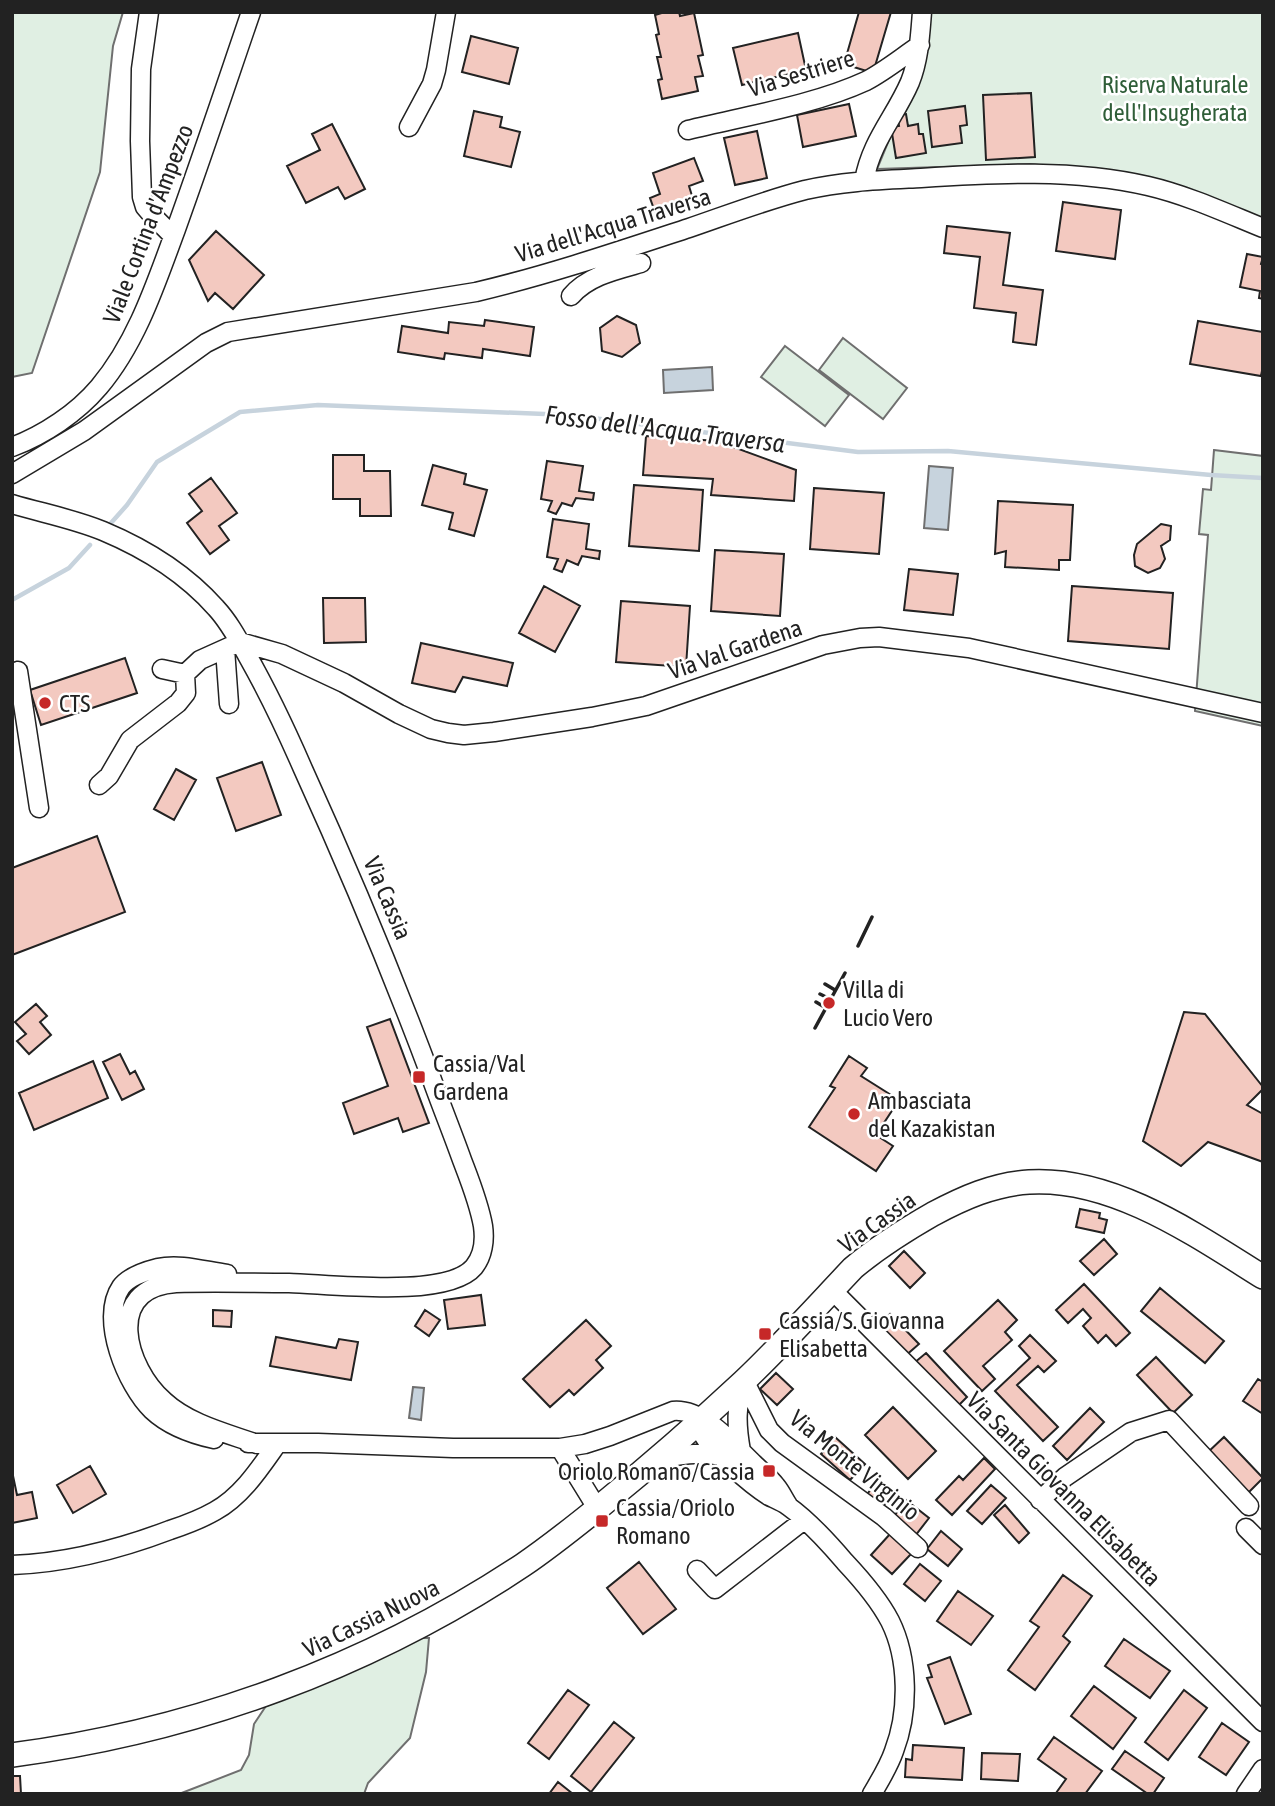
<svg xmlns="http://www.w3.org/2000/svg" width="1275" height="1806" viewBox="0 0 1275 1806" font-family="'Asap Condensed',sans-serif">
	<rect width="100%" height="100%" fill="#fff"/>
	<path fill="#e0efe3" stroke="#6f6f6f" stroke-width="2" d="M12,12H123L113,46L100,172L32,373L12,377Z
		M926,12H1263V225L1147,177L1030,164L877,169L922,60Z
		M843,338L907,388L883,419L819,370Z
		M785,346L849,395L825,426L761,377Z
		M1214,450L1263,456V726L1195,711L1208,535L1199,534L1203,489L1211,490Z
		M421,1638H429L426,1672L410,1738L368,1783L364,1794H179L241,1770L249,1755L254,1724L266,1706L308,1689Z"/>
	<path fill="#c7d3dd" stroke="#6f6f6f" stroke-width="2" d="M712,367L713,390L664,393L663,370Z
		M929,466L953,468L948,530L924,528Z
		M413,1387L424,1388L421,1420L409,1418Z"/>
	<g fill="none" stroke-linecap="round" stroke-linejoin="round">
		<path stroke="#c7d3dd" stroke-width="4.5" d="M111,523L127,505L157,462L240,412L318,405L569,415L858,452L948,451L1211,475L1263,478
			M12,600L69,568L90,545"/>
	</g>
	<path fill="#f3c9c0" stroke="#222" stroke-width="2" d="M665,12H679L680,16L694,13L703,55L698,56L703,76L695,77L698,91L662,99L658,80L662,79L657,57H661L656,35L659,34L655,15Z
		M859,12H891L873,73L844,64Z
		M798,33L806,70L742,85L733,48Z
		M471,36L518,48L509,84L462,72Z
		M1031,93L1035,157L986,160L983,95Z
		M849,104L856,136L803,147L797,115Z
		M965,106L967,125L960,126L962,143L932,147L928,111Z
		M474,111L502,117L500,127L520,132L511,167L464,156Z
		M906,114L908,126L918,124L919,134H923L926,153L896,158L891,127L899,126L897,115Z
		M332,124L365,189L345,199L338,187L306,203L287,166L320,150L312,134Z
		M757,131L767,178L735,185L724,138Z
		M694,158L703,181L689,186L693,199L655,212L650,198L660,194L653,173Z
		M1063,202L1121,210L1115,259L1056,251Z
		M947,226L1010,233L1003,285L1043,290L1036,345L1013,342L1016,313L974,308L980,257L944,253Z
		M216,231L264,275L233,309L215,293L208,301L189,260Z
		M1247,254L1263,257L1261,264L1263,265V299L1259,298L1260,291L1240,287Z
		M617,316L636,325L640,343L622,357L602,351L600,328Z
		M485,320L534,327L530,356L483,349L482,358L445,353L444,359L398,352L402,326L448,333L449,322L484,326Z
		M1198,321L1263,332V366L1261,376L1190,364Z
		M646,436L717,441L796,470L794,501L711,495L713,479L643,475Z
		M333,455H364V471H390L391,516H360V499H333Z
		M547,461L583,466L579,491L594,493L593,500L576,498L572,506L562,503L556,514L548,511L552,501L541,499Z
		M433,465L466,474L464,484L487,490L474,536L449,529L453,513L422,505Z
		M211,478L237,513L219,526L229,540L210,554L187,523L202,511L189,494Z
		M634,485L703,490L699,551L629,546Z
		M814,488L884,493L879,554L810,549Z
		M998,501L1073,505L1070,560H1059V570L1005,567L1006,551L995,554Z
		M553,519L589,524L586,549L600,551L599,559L582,556L578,565L567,560L562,572L554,569L558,559L547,557Z
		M1161,524L1171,526L1170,540L1161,546L1165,559L1160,568L1148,573L1135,566L1134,555L1137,544Z
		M715,550L784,554L780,616L711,611Z
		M909,569L958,574L953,615L904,610Z
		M544,586L580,606L555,652L519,633Z
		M1072,586L1173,593L1169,649L1068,641Z
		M323,598H365L366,642L324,643Z
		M621,601L690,606L686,667L616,662Z
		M421,643L513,663L507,686L463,677L455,692L412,683Z
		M125,658L137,693L41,725L30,690Z
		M262,762L281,815L236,831L217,778Z
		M176,769L196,780L174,820L154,809Z
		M97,836L125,912L12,955V868Z
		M36,1004L47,1016L40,1022L51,1035L29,1054L17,1041L26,1034L15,1022Z
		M1184,1012L1205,1014L1263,1087V1089L1247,1105L1263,1114V1162L1208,1142L1181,1166L1143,1141Z
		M390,1019L429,1123L403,1132L398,1118L354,1134L343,1103L388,1086L367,1027Z
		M120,1054L130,1074L135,1071L144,1089L122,1100L103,1062Z
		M849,1056L867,1068L861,1076L899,1100L876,1135L893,1146L876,1171L809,1127L835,1088L830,1086Z
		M93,1061L108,1098L34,1130L19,1093Z
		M1080,1209L1100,1213L1099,1218L1107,1220L1104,1233L1076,1227Z
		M1104,1239L1117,1254L1094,1275L1080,1261Z
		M904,1251L925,1273L910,1288L889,1266Z
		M1084,1284L1130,1333L1116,1346L1106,1335L1098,1343L1083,1326L1091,1318L1083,1309L1068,1323L1056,1310Z
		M1160,1288L1224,1341L1205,1363L1141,1311Z
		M481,1295L485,1325L448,1329L444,1300Z
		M998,1300L1017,1320L1005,1332L1012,1340L983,1366L995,1379L982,1391L944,1351Z
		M213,1310L232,1311L231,1327L213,1326Z
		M425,1310L440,1320L429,1336L415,1326Z
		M890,1314L919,1344L904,1357L876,1328Z
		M586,1320L611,1346L596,1360L603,1368L574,1395L569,1390L550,1407L523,1379Z
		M1030,1335L1056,1361L1044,1372L1038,1366L1017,1385L1058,1427L1043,1441L995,1391L1030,1358L1019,1346Z
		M276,1337L336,1348L339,1339L358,1342L351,1380L270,1366Z
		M926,1353L967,1397L956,1408L914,1363Z
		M1156,1357L1192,1395L1173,1413L1137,1375Z
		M776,1373L793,1389L777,1405L760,1389Z
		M1258,1379L1263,1382V1414L1243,1401Z
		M893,1407L936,1451L908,1479L865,1435Z
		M1090,1408L1104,1422L1067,1460L1053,1446Z
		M835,1437L865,1464L850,1480L821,1454Z
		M1224,1437L1263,1478L1246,1495L1207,1453Z
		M984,1458L995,1469L952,1515L936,1500L959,1476L963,1480Z
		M90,1466L106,1494L73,1513L57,1485Z
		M12,1471L17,1495L32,1492L37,1518L12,1523Z
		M878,1480L894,1492L881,1509L865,1497Z
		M991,1485L1006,1498L982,1524L967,1511Z
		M906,1500L929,1518L915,1536L892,1519Z
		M1005,1505L1029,1533L1019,1543L994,1515Z
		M941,1531L962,1549L948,1566L927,1549Z
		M890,1534L911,1554L892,1574L871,1555Z
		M639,1562L676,1609L643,1634L607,1588Z
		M920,1564L941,1581L925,1601L904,1584Z
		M1063,1575L1092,1596L1063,1636L1070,1642L1035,1690L1008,1670L1039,1627L1030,1621Z
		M958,1591L993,1616L971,1645L937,1621Z
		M1124,1639L1170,1671L1150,1698L1105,1666Z
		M950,1657L971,1714L945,1724L927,1678L932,1677L928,1665Z
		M1094,1686L1136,1718L1113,1749L1071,1716Z
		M568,1690L589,1705L549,1759L528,1743Z
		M1184,1690L1207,1708L1168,1760L1145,1742Z
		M614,1722L634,1738L591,1792L571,1776Z
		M1222,1723L1249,1742L1226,1775L1199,1757Z
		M1054,1737L1102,1771L1085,1794L1056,1793L1066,1779L1038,1759Z
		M913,1745L964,1748L962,1780L905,1777L906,1759L912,1760Z
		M1125,1751L1164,1778L1153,1794H1148L1112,1769Z
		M982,1753L1020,1754L1018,1781L981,1779Z
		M12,1776H20L21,1794H12Z
		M558,1782L573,1794H549Z"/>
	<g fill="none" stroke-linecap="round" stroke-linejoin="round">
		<defs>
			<path id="minor" d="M149,12L141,69L140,141L142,197L145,207L151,214L173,236
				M409,127L432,84L436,70L446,12
				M688,130C745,116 814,105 866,81C885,71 902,57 920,45
				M864,181C871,141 895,117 910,82C919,59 920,37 922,12
				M571,296C588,276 616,270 641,263
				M12,447C44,435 77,413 99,387C137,342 156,283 176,229C202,157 226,85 251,12
				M12,474L84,431L206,343L228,332L476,292C548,275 619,251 689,228C727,215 766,200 805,190C844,181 882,180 921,178C996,173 1074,169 1148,186C1187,195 1226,213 1263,228
				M12,504C42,513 74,519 103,531C146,549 185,573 216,608C229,622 238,639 247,655C268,692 286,730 303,769C349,870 392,973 431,1077C441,1105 452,1132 462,1160C470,1181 479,1203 483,1226C485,1240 483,1256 474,1267C447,1299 330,1284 289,1283C251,1283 214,1282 176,1283C103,1288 126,1368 164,1401C189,1424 226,1433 257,1444
				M240,642L282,654L344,683L399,714L431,729L448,733L464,735L494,732L592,717L646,706L823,645L860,638L879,637L969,648L1263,713
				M225,649L229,704
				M162,669L185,674L200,660L240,642
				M18,671L39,808
				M99,785L109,776L130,740L178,703L186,693L185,674
				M832,1290L1263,1722
				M744,1380L769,1430L782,1443L884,1517L918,1548
				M701,1419C701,1424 700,1425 701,1430C706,1447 753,1486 769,1496C775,1499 783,1502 788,1506C809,1521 828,1542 845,1562C861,1579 879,1600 890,1621C909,1659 909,1712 894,1751C889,1766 880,1780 872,1794
				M214,1439C191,1434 169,1426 152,1410C127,1386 99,1319 121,1287C129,1276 146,1271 158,1268C180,1263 205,1271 227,1274
				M248,1443H318L453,1448H560L585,1444L610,1436L673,1411C703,1408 733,1444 753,1463C761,1471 770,1478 776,1486C781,1492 784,1499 788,1505
				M560,1448L597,1508
				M741,1451C736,1423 736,1408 744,1380
				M656,1461C678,1454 699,1451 721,1456
				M1040,1500L1065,1477L1131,1432L1169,1420L1249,1506
				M1246,1528L1263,1545
				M12,1565C67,1563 120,1549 170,1530C185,1525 201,1519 215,1511C242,1496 260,1468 277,1444
				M697,1570L715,1589L804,1520
				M1246,1794L1263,1769"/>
			<path id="major" d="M12,1755C195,1731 369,1667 523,1565C551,1546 577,1525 603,1504C651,1465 698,1424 743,1382C781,1346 817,1306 853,1268C878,1247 905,1230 933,1214C963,1198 994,1184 1029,1182C1113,1177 1194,1234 1263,1277"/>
		</defs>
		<use href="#minor" stroke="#222" stroke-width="21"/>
		<use href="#major" stroke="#222" stroke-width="26"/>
		<use href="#minor" stroke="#fff" stroke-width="18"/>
		<use href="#major" stroke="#fff" stroke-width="23"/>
		<path stroke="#222" stroke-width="3.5" d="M858,946L872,917
			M825,984L835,990
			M820,994L830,999
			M816,1002L826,1008
			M815,1028L845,973"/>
	</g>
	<g fill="#c62828" stroke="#fff" stroke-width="2.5">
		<circle cx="45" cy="703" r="7"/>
		<circle cx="829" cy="1003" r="7"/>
		<rect x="412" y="1070" width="14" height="14" rx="3.5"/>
		<circle cx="854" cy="1114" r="7"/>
		<rect x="758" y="1327" width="14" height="14" rx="3.5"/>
		<rect x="762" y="1464" width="14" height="14" rx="3.5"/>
		<rect x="595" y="1514" width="14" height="14" rx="3.5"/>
	</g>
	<g text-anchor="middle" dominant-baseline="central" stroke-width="5" stroke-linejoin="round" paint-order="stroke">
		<g font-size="24" fill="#222" stroke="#fff">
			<text transform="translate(801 73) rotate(-17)">Via Sestriere</text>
			<text transform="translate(148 224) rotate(-69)">Viale Cortina d'Ampezzo</text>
			<text transform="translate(613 225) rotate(-17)">Via dell'Acqua Traversa</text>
			<text transform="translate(735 649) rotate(-19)">Via Val Gardena</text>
			<text transform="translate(388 898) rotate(67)">Via Cassia</text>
			<text transform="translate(877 1222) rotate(-35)">Via Cassia</text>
			<text transform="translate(855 1465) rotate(39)">Via Monte Virginio</text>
			<text transform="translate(1064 1489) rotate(45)">Via Santa Giovanna Elisabetta</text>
			<text transform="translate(371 1618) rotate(-26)">Via Cassia Nuova</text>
		</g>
		<g font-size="24" fill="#2f5e38" stroke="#fff">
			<text x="1175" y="84">Riserva Naturale<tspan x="1175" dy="28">dell'Insugherata</tspan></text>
		</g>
		<g font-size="24" fill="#222" stroke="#fff" text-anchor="start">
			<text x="59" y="703">CTS</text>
			<text x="843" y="989">Villa di<tspan x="843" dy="28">Lucio Vero</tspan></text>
			<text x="433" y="1063">Cassia/Val<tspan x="433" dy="28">Gardena</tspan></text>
			<text x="868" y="1100">Ambasciata<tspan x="868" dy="28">del Kazakistan</tspan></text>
			<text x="779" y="1320">Cassia/S. Giovanna<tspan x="779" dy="28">Elisabetta</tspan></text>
			<text x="755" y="1471" text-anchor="end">Oriolo Romano/Cassia</text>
			<text x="616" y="1507">Cassia/Oriolo<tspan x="616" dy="28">Romano</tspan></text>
		</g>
		<g font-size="26" font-style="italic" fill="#222" stroke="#fff">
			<text transform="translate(665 429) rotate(7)">Fosso dell'Acqua Traversa</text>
		</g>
	</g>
	<rect width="1275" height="1806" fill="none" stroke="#222222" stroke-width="28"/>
</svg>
